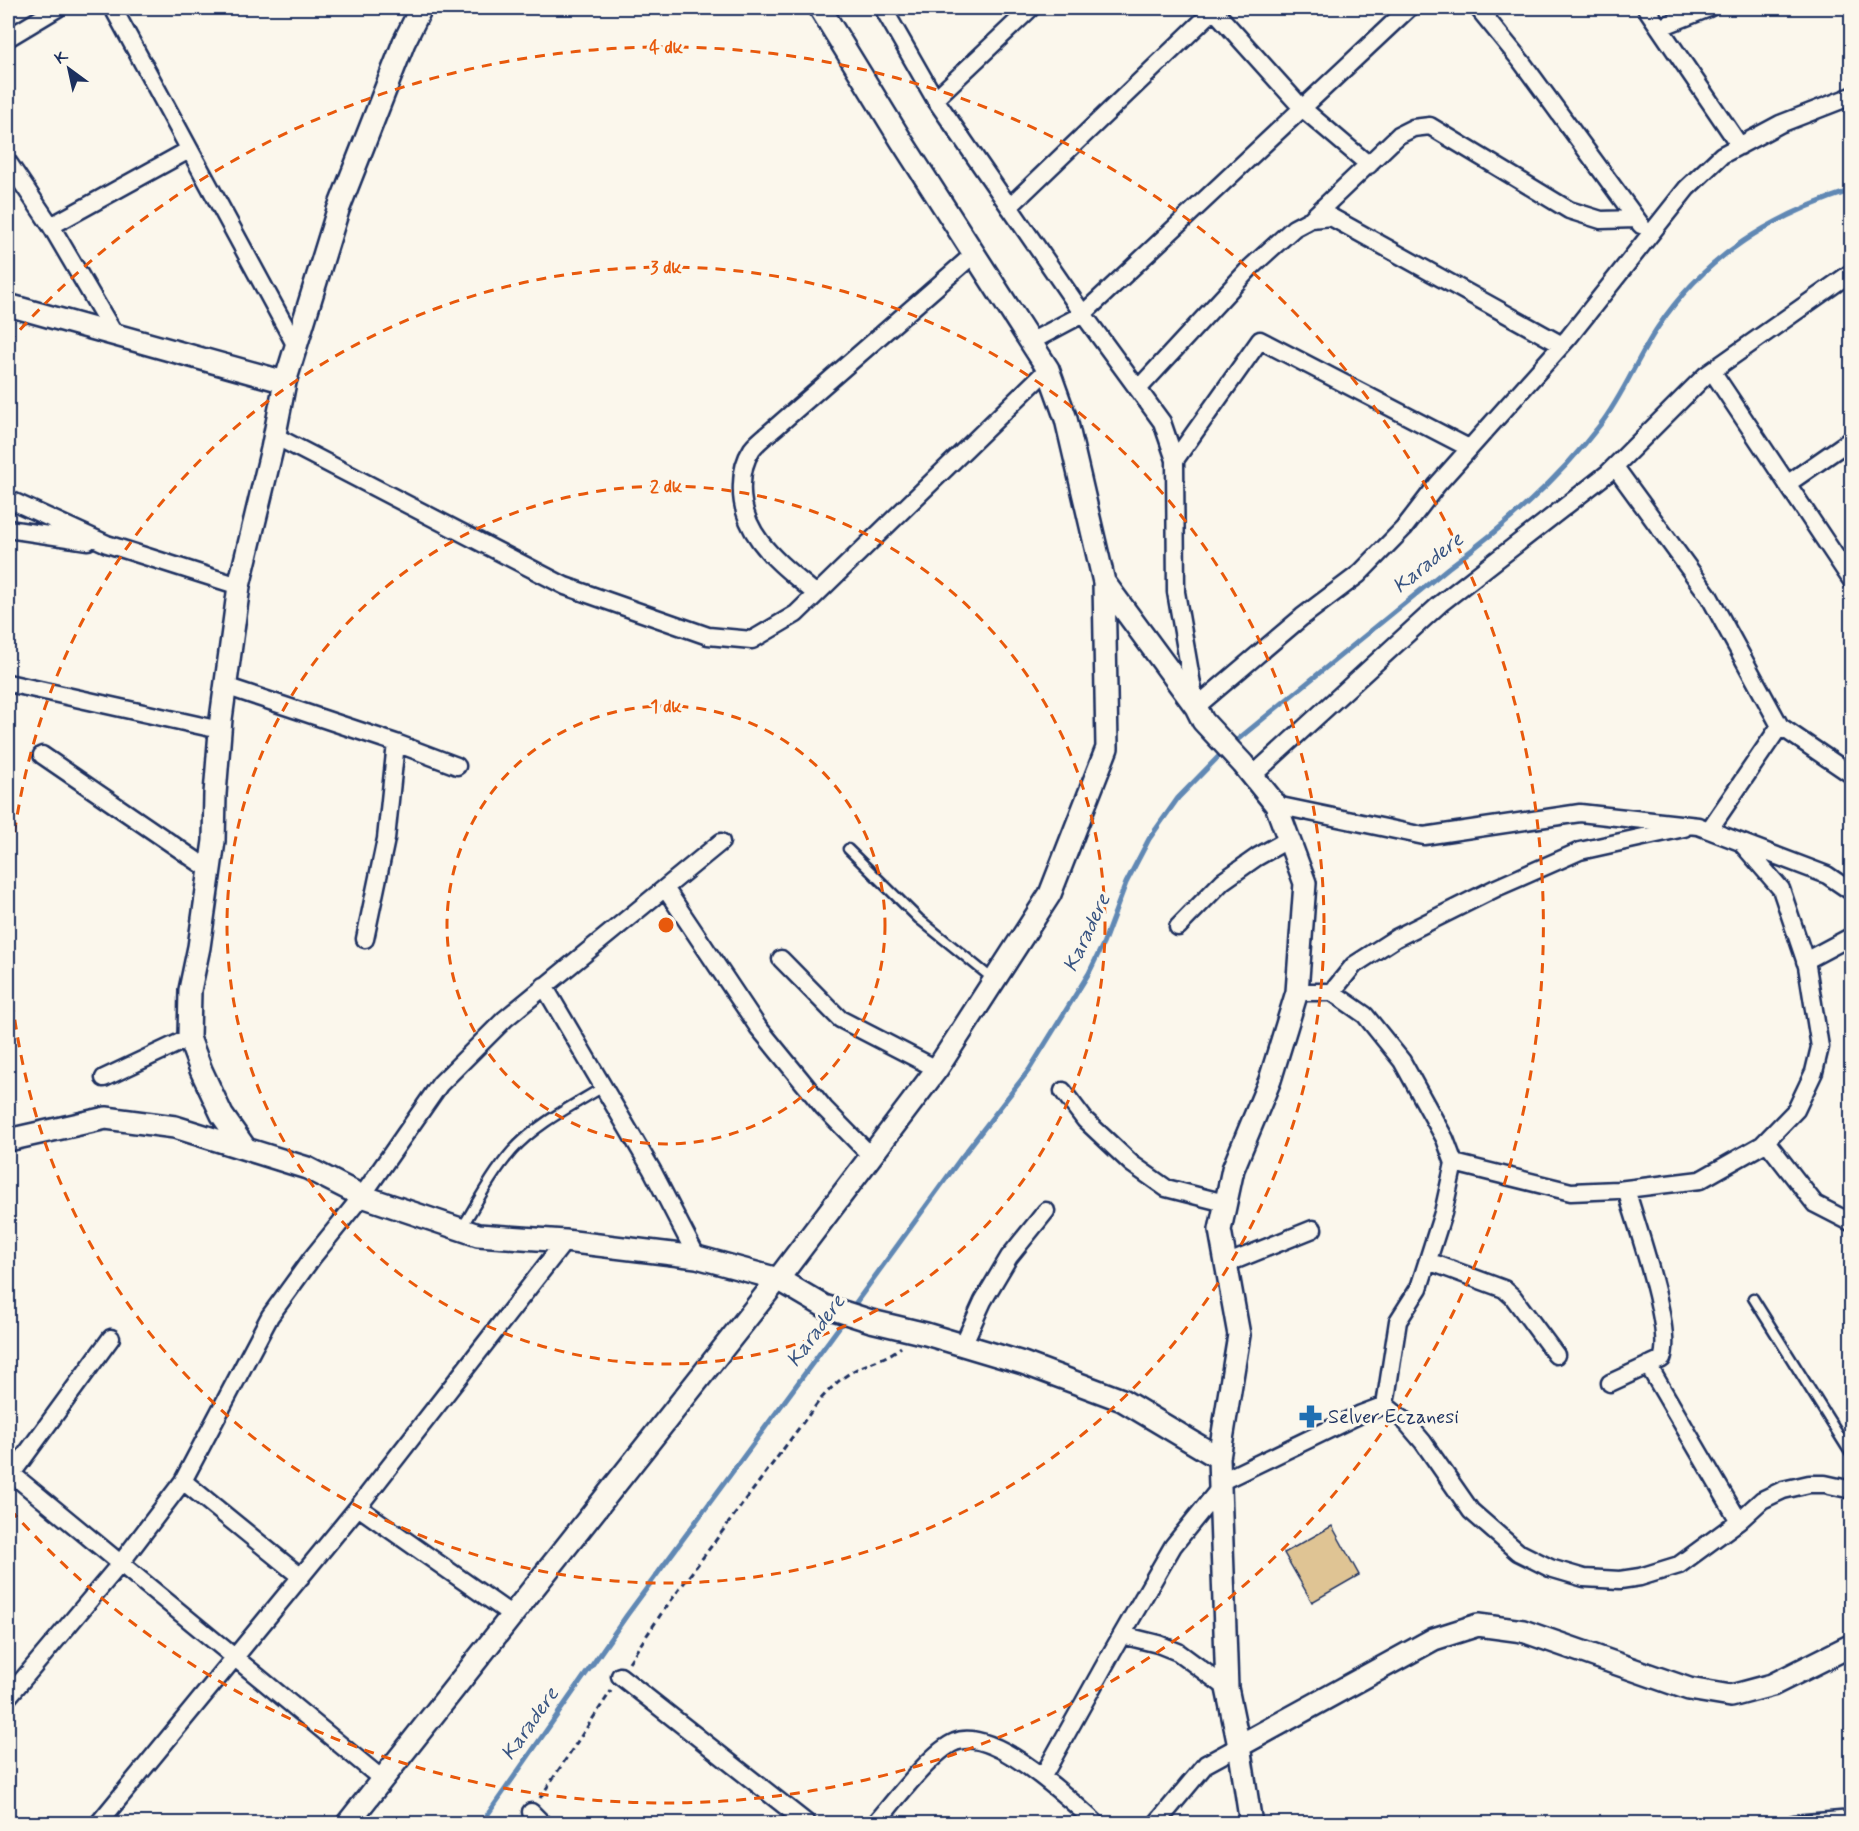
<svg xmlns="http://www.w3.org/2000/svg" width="1859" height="1831" viewBox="0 0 1859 1831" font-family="Mynerve,sans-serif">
	<rect width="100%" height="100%" fill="#fbf7ec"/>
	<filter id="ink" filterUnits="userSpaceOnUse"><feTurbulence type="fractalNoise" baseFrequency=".0167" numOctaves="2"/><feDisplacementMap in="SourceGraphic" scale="12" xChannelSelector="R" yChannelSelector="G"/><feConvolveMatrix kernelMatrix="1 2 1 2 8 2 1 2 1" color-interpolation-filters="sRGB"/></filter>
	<g filter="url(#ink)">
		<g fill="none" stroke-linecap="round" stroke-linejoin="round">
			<path stroke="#6188b4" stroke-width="5" d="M1231,745L1448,568C1505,526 1557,481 1600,425C1624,394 1637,358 1658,327C1705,256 1772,216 1852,190
				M852,1308L961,1158L1029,1070L1089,973L1103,944L1126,883L1149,839L1178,798L1224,751
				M481,1824L627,1615L845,1319"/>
		</g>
		<path fill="#dfc494" stroke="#1b2f5e" stroke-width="1.5" d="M1332,1526L1359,1575L1312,1602L1284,1553Z"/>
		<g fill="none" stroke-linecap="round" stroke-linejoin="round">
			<defs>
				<path id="service" d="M848,849L919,919L994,980
					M461,1229C477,1203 491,1175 512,1151C536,1124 572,1106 603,1087
					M1753,1298L1852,1456"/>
				<path id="minor" d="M113,8L297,348
					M883,8L935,99L1083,314L1162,422L1175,460L1176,592L1196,707L1302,617L1359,574L1404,528L1437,485L1569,337L1687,188L1722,155L1780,124L1852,96
					M1212,8L1302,108L1369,165
					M1478,8L1521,61L1641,225
					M1646,8L1740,146
					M1661,27L1709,8
					M8,38L58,8
					M935,99L1031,8
					M8,162L51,226L115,335
					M1009,207L1216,8
					M1311,219L1399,135L1413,128L1430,126L1569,210L1601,220L1636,219
					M51,226L189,150
					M1032,341L1083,314L1409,8
					M1712,371L1852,581
					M1139,388L1250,268L1294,228L1311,219L1331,217L1562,345
					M275,436L565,586L708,636L752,640L796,614L1048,369
					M1175,460L1260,340L1469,448
					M1615,467L1709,596L1780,726L1852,775
					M1787,484L1852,439
					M8,499L107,544L239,586
					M8,529L88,541
					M816,594C781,564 739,536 742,484C742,472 745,460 752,449C758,441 768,434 776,427L974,254
					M8,683L220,730
					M225,686L396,743L457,766
					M42,755L210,870
					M1252,776L1440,604L1608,473L1706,375L1852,272
					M1276,805L1424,836L1580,813L1698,826L1827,875L1852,892
					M1709,830L1780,726
					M665,888L758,1027L824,1108L871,1156
					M1178,927L1223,881L1257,857L1289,839
					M365,939L386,839L396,743
					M781,959L840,1019L937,1069
					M1805,961L1852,936
					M544,986L652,1170L697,1257
					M1297,992H1332L1365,1015L1402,1061L1445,1139L1454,1163L1443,1213L1419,1288L1398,1321L1385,1405
					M1332,992L1354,965L1396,938L1496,888L1580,851L1684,828
					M104,1078L189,1038
					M1063,1091L1085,1120L1132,1164L1166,1188L1225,1203
					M1766,1141L1815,1204L1852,1223
					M1454,1163L1571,1192L1618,1190L1700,1180L1762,1145L1796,1110L1814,1072L1820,1047L1807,966L1781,889L1743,845
					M1428,1261L1504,1289L1513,1297L1556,1355
					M1226,1264L1313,1229
					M963,1345L983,1301L1009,1257L1046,1211
					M1648,1365L1739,1521
					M1610,1383L1662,1359C1674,1330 1636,1224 1626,1189
					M12,1474L382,1779
					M8,1479L111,1338
					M183,1481L301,1577
					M1220,1482L1361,1414L1385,1405L1406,1422L1423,1442L1471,1511L1518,1552L1550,1568L1584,1578L1620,1580L1640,1577L1679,1565L1739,1521L1762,1500L1783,1490L1809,1484H1825L1852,1490
					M358,1507L512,1615
					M1122,1635L1158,1644L1178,1652L1227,1688
					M620,1676L808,1824
					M8,1697L120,1564L183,1481L270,1316L312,1258L362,1196L440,1084L505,1019L721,842
					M1043,1776L1112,1652L1173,1546L1220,1488
					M531,1812L543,1824
					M98,1824L358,1507L565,1241
					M875,1824C893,1803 932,1751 955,1742C993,1726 1069,1799 1097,1824
					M1156,1824L1206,1764L1239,1746
					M1794,1824L1852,1819"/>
				<path id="tertiary" d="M820,8L901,140L1048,369L1066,419L1104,582L1196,707L1203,721L1243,764L1276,805L1305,883L1297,992L1270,1080L1233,1169L1220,1230L1239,1335L1219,1458L1227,1688L1239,1746L1251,1824
					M8,305L285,382
					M8,1140L106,1118L175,1127L307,1168L362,1196L478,1235L565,1241L697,1257L778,1279L824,1306L871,1321L926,1334L1023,1363L1122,1400L1219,1458
					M246,1149L222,1115L201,1070L189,1038L190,990L199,947L214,841L215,794L221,719L239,586L272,449L285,382L338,210L404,42L421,8
					M1239,1746L1434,1639L1478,1625L1523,1631L1689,1689L1731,1696L1772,1685L1852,1645
					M347,1824L778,1279L937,1069L1050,894L1107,748L1104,582"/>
			</defs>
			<use href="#service" stroke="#1b2f5e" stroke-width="13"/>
			<use href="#minor" stroke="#1b2f5e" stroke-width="21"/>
			<use href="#tertiary" stroke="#1b2f5e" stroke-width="26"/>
			<path stroke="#1b2f5e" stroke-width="3" stroke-dasharray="6 4.5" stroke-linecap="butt" d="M629,1662L661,1614L819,1401C831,1388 842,1376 859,1368C873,1361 888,1358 901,1347
				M540,1798L611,1691"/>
			<use href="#service" stroke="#fbf7ec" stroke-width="8"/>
			<use href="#minor" stroke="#fbf7ec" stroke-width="16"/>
			<use href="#tertiary" stroke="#fbf7ec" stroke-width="21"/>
		</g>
	</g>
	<g fill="none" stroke="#e8590c" stroke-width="3" stroke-dasharray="10 8">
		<circle cx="666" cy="925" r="219"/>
		<circle cx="666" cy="925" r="439"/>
		<circle cx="666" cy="925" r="658"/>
		<path d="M8 343A878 878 0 1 1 8 1507"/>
	</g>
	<defs>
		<symbol id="pharmacy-bare" viewBox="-9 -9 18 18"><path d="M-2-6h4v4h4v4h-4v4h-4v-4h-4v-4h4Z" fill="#1f6fb2" stroke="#fbf7ec" stroke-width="2.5" paint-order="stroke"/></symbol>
	</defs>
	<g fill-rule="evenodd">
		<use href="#pharmacy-bare" x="1294" y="1400" width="33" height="33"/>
	</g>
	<g text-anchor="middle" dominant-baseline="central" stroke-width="6" stroke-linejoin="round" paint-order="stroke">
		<g font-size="20" fill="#1b2f5e" stroke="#fbf7ec" text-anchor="start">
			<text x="1328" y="1417">Selver Eczanesi</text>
		</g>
		<g font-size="21" font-style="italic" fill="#385482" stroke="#fbf7ec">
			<text transform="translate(1428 563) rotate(-39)">Karadere</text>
			<text transform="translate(1087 933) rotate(-65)">Karadere</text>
			<text transform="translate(816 1331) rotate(-54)">Karadere</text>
			<text transform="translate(530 1724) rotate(-55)">Karadere</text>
		</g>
	</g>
	<circle cx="666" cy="925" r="9" fill="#e8590c" stroke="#fbf7ec" stroke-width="3"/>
	<g font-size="18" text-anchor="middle" font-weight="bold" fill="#e8590c" stroke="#fbf7ec" stroke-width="6" stroke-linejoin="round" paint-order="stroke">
		<text x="666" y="53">4 dk</text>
		<text x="666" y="273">3 dk</text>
		<text x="666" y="492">2 dk</text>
		<text x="666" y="712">1 dk</text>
	</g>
	<rect width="1859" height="1831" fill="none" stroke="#fbf7ec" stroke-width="30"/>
	<rect x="15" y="15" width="1829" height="1801" fill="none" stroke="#1b2f5e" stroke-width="2" filter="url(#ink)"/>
	<g transform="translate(69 69) rotate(327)" stroke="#fbf7ec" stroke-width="4.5" paint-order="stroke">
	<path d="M0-4.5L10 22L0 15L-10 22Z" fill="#1b2f5e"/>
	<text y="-9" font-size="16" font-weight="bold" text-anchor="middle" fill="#1b2f5e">K</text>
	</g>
</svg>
